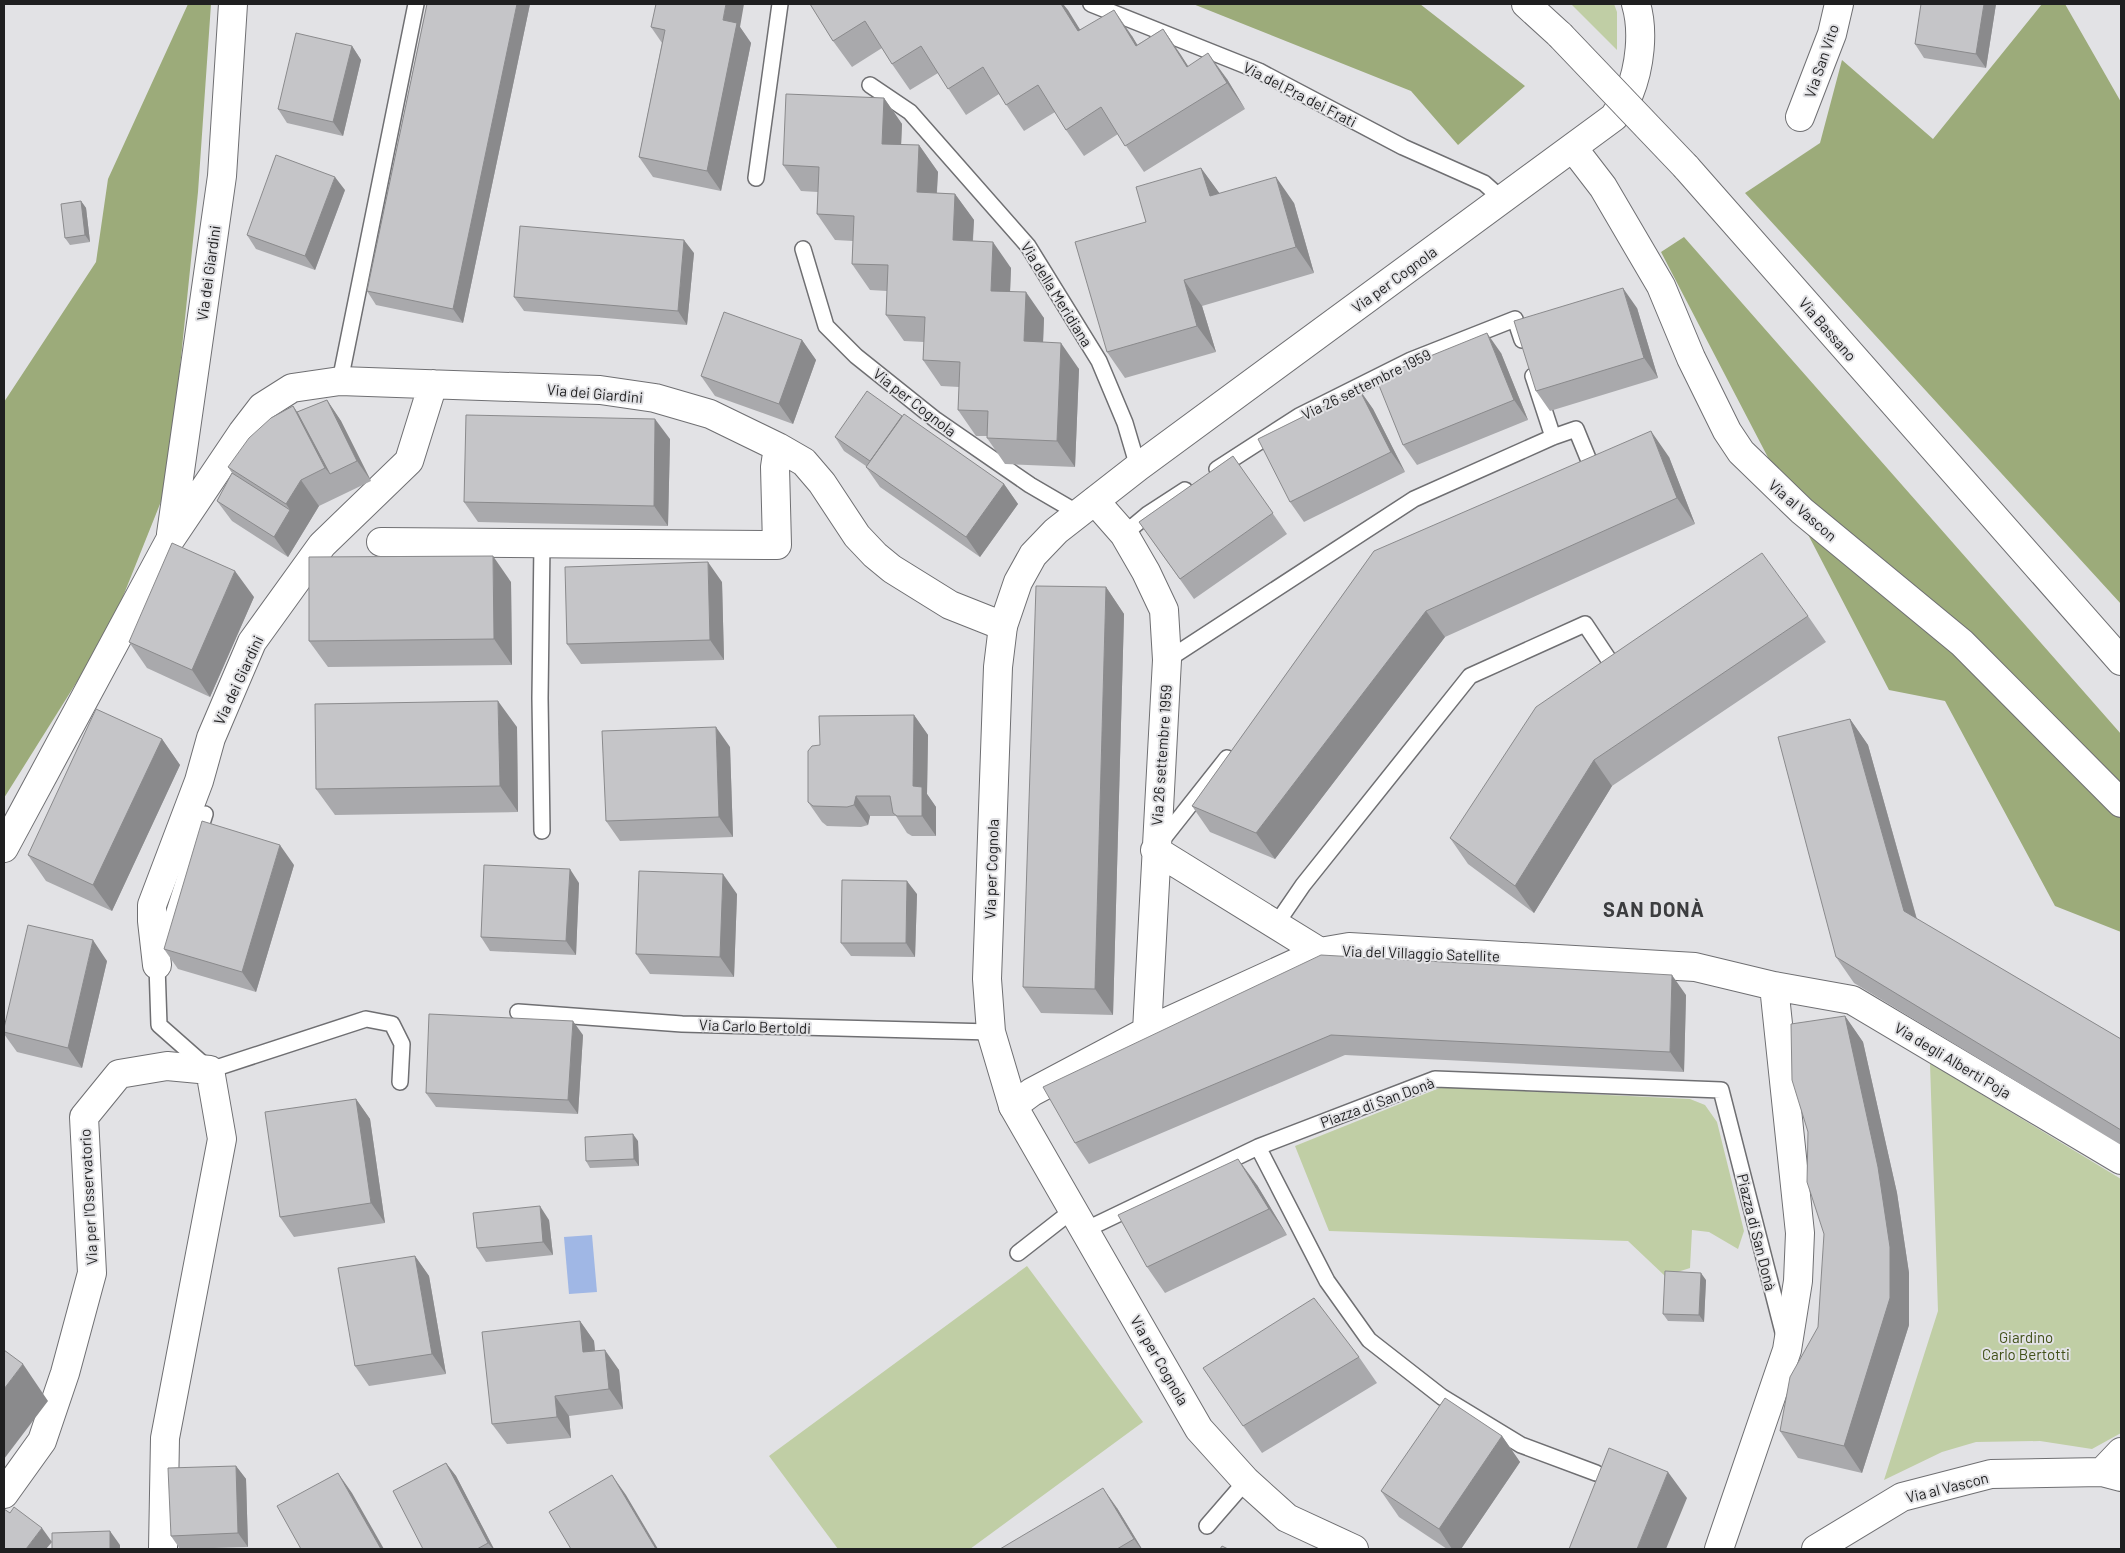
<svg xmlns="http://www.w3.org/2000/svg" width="2125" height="1553" viewBox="0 0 2125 1553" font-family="Barlow,sans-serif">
	<rect width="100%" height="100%" fill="#e2e2e5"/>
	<path fill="#c0cea5" d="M1571,4H1614L1617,12V50Z
		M1930,1063L2121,1179V1433L2092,1449L2040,1441L1976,1442L1942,1452L1884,1480L1938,1311Z
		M1442,1087L1690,1099L1705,1105L1717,1122L1744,1231L1738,1249L1709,1232L1692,1230L1690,1268L1665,1276L1628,1241L1329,1231L1295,1146Z
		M1027,1266L1143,1422L970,1549H838L769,1456Z"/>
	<path fill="#9cab7a" d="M188,4H211L198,192L168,484L110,629L4,798V402L96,262L108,179Z
		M1193,4H1420L1525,86L1458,145L1411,91Z
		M2042,4H2065L2121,102V604L1745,193L1820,143L1842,60L1933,139Z
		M1684,237L2121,734V932L2055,906L1945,701L1889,690L1661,252Z"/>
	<path fill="#a0b7e5" d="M592,1235L597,1292L569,1294L564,1237Z"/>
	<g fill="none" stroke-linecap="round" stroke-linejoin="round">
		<defs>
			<path id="service" d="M1091,4L1259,71L1403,147L1484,183L1502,199
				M870,85L910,112L1028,246L1099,361L1125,423L1138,467
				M756,178L780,4
				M803,249L826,326L856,356L936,420L1030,485L1078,513
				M1533,376L1553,437
				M340,381L416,4
				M1217,469L1299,416L1411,360L1515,319L1522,340
				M1124,534L1148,514L1185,490
				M542,543L540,698L542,831
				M1167,660L1414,499L1553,437L1576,429L1594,473L1589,475
				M205,814L157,965L159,1025L210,1070L366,1019L392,1024L402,1044L400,1082
				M1159,844L1227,758
				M1277,923L1303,885L1470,676L1585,624L1611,663
				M518,1012L682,1024L991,1032
				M1258,1147L1327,1281L1369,1340L1442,1397L1521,1445L1596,1473
				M1085,1230L1258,1147L1435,1079L1721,1090L1784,1336
				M1018,1253L1073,1210
				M1207,1526L1246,1481"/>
			<path id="minor" d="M1800,117L1832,34L1839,4
				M1573,148L1603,187L1661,286L1691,358L1727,431L1741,452L1802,511L1962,643L2121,803
				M1095,501L1124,534L1146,572L1164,610L1167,660L1147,1031
				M171,534L222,176L233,4
				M381,542L777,545L775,467L778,447
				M4,848L170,540L242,433L262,407L292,388L340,381L600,390L655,398L710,414L778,447L804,462L822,483L857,536L875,555L892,569L950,605L1003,626
				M1155,850L1320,952
				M157,965L152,921V905L199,781L211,738L252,642L322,545L409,461L433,384
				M1013,1106L1032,1092L1147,1031L1320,952L1349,947L1695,967L1774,986L1852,1000L2121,1160
				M2102,1472L2121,1452
				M4,1494L42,1441L65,1373L92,1273L84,1117L119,1074L167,1066L210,1070L222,1139L165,1438L163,1549
				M1719,1549L1787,1350L1798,1281L1800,1233L1774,986
				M1816,1549L1902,1497L1991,1474L2102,1472L2121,1477"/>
			<path id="secondary" d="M1526,4L1560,35
				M1686,167L2121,661
				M1354,1549L1287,1518L1246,1481L1199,1429L1013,1106L991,1032L987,979L998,667L1003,626L1018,582L1033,555L1056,531L1138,467L1614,117C1618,110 1625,102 1629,94C1640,67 1644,31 1636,4"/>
		</defs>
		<use href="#service" stroke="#6f6f72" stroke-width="18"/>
		<use href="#minor" stroke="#6f6f72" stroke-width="30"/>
		<use href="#secondary" stroke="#6f6f72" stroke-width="30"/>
		<use href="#service" stroke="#fff" stroke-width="15"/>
		<use href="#minor" stroke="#fff" stroke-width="28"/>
		<use href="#secondary" stroke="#fff" stroke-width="28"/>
		<defs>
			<path id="secondary-bridge" d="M1560,35L1686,167"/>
		</defs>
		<use href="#secondary-bridge" stroke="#6f6f72" stroke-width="30" stroke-linecap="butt"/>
		<use href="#secondary-bridge" stroke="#fff" stroke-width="28"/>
	</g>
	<path fill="#a9a9ac" d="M427,4H530L463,323L376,305L367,291Z
		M810,4H1063L1080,30L1132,36L1137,45L1163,29L1188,66L1227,79L1245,109L1144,172L1118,134L1084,156L1066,130L1055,112L1024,131L999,94L966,115L938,73L910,90L892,64L882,48L852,67L833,41Z
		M1996,4L1986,68L1924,58L1915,44Z
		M651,27H740L751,43L721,191L653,177L639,157L662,43Z
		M352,46L361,60L343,136L287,123L278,109Z
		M884,98L902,124L901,145H919L938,172L937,193L955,194L974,220L973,241L1011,268L1010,292L1044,318L1043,342L1079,369L1075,467L1005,464L987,438V436H976L958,410L959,387L941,386L923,360L924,342L904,341L886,315L887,291L870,290L852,264L853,241L835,240L817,214L818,192L801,191L783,165Z
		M1201,168L1219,193L1294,203L1314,273L1202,306L1216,352L1125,378L1107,352L1146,222Z
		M345,190L315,270L256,249L247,235Z
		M81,201L86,208L90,242L70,245L65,238Z
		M694,253L687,325L524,311L514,297Z
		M1637,308L1658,378L1550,411L1536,391Z
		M802,340L816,360L793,424L715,396L701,376Z
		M1501,353L1528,420L1417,465L1403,445Z
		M1359,389L1373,409L1405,472L1304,522L1290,502Z
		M327,400L341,421L371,481L319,506L288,557L232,521L217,501L232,473L228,467L293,406L297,412Z
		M902,416L1004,484L1018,504L980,557L880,487L866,467V466L844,451L835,437Z
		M670,439L668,526L478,522L464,502Z
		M1233,456L1287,534L1194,599L1139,522Z
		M1669,457L1695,524L1445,637L1275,859L1210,832L1192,806L1374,551Z
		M511,582L512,665L328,667L309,641Z
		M722,582L724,660L581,664L567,644Z
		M1106,587L1124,614L1113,1015L1041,1013L1023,987Z
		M254,597L210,697L147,668L129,642Z
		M1808,616L1826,642L1612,786L1534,913L1468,864L1450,838Z
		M914,715L928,735L927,794L936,807V836H912L907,833L896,816H870L868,825L861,827L827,826L822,822L808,802L820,745Z
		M1850,719L1868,745L1917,919L2121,1039V1145L1854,983L1836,957Z
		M517,727L518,812L335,815L316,789Z
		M162,739L180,765L112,911L46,881L28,855Z
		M730,747L733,837L620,841L606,821Z
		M294,865L256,992L178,969L164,949Z
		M579,883L576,955L490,951L481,937Z
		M737,894L734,977L650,974L636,954Z
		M917,894L915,957L851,956L841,943Z
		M1321,955L1686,995L1684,1072L1345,1055L1089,1164L1075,1143Z
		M107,961L82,1068L17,1052L4,1034V1028Z
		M1845,1016L1863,1042L1897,1193L1909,1273V1325L1862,1473L1798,1458L1780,1431L1818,1327Z
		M583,1035L578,1114L436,1107L426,1093Z
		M356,1099L370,1119L385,1223L294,1237L280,1217Z
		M638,1141L639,1166L590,1168L586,1161Z
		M1257,1185L1287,1235L1165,1293L1147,1267Z
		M549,1220L553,1255L486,1262L477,1248Z
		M415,1256L429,1276L446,1374L369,1386L355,1366Z
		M1706,1280L1704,1322L1668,1321L1663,1314Z
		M580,1321L594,1341L595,1351L619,1370L623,1409L569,1416L571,1438L507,1444L492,1424Z
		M1359,1357L1377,1383L1262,1453L1203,1368Z
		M1502,1436L1520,1462L1461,1549H1447L1399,1517L1381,1491Z
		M446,1463L456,1476L494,1549H423Z
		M236,1466L246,1479L248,1547L180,1549L171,1536Z
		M1117,1508L1142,1549H1000Z"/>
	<path fill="#8a8a8c" d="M517,4H530L463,323L453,309Z
		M726,4H744L740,27L751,43L721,191L707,171L723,20Z
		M1061,4H1063L1068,10L1097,57L1078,31Z
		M1984,4H1996L1986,68L1976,54Z
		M1114,10L1132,36L1154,72L1136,46Z
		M1163,29L1181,55L1205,93L1187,67Z
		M352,46L361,60L343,136L333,122Z
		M1208,53L1227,79L1245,109L1227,83Z
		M884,98L902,124L900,170L882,144Z
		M919,145L938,172L935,218L917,192Z
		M1201,168L1220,194L1210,196Z
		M335,177L345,190L315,270L305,256Z
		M1276,177L1294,203L1314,273L1296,247Z
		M955,194L974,220L971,266L953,240Z
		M81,201L86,208L90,242L85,235Z
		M684,240L694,253L687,325L678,311Z
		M993,242L1011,268L1009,317L991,291Z
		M1184,280L1202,306L1216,352L1197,326Z
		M1623,288L1637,308L1658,378L1644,358Z
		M1026,292L1044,318L1042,368L1024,341Z
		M1487,333L1501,353L1528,420L1514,400Z
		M802,340L816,360L793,424L779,404Z
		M1061,343L1079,369L1075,467L1057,441Z
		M1359,389L1373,409L1405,472L1391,452Z
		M327,400L341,421L371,481L357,461Z
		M293,406L311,432L330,474L325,468Z
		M655,419L670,439L668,526L654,506Z
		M1651,431L1669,457L1695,524L1677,498Z
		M301,480L319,506L288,557L274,537L290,510L286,504Z
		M1004,484L1018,504L980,557L966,537Z
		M493,556L511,582L512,665L494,639Z
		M708,562L722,582L724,660L710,640Z
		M235,571L254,597L210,697L192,670Z
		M1106,587L1124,614L1113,1015L1095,989Z
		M1426,611L1445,637L1275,859L1256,833Z
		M498,701L517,727L518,812L500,786Z
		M914,715L928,735L927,794L936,807V836L922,816L913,786Z
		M1850,719L1868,745L1922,938L1904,911Z
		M716,727L730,747L733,837L719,817Z
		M162,739L180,765L112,911L93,885Z
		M1594,760L1612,786L1534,913L1515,886Z
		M856,796L870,816L868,825L854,805Z
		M280,845L294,865L256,992L242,972Z
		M570,869L579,883L576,955L566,941Z
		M723,874L737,894L734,977L720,957Z
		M907,881L917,894L915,957L906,943Z
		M93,940L107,961L82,1068L68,1048Z
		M1672,975L1686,995L1684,1072L1670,1052Z
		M1845,1016L1863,1042L1897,1193L1909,1273V1325L1862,1473L1844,1446Z
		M573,1021L583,1035L578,1114L568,1100Z
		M356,1099L370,1119L385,1223L371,1203Z
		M633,1134L638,1141L639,1166L634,1159Z
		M1238,1159L1257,1185L1287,1235L1269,1209Z
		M540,1206L549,1220L553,1255L543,1242Z
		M415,1256L429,1276L446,1374L432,1354Z
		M1701,1273L1706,1280L1704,1322L1699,1315Z
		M580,1321L594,1341L597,1373L583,1352Z
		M605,1350L619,1370L623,1409L609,1389Z
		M23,1364L48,1401L4,1459V1389Z
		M555,1396L569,1416L571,1438L557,1417Z
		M1502,1436L1520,1462L1461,1549H1452L1439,1529Z
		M446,1463L456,1476L494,1549H493L488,1543Z
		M236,1466L246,1479L248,1547L238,1533Z
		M1668,1472L1687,1498L1666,1549H1637Z
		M338,1473L352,1493L384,1549H381Z
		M612,1475L626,1495L658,1549H656Z
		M1103,1488L1117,1508L1142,1549H1141L1134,1539Z
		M42,1528L52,1542L46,1549H26Z
		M110,1531L120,1545V1549H110Z"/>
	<path fill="#c5c5c8" stroke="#8a8a8c" d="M427,4H517L453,309L367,291Z
		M656,4H726L723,20L737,23L707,171L639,157L665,30L651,27Z
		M810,4H1061L1078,31L1114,10L1136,46L1163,29L1187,67L1208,53L1227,83L1125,146L1101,107L1066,130L1038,85L1006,105L983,67L948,89L921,46L892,64L865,21L833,41Z
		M1921,4H1984L1976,54L1915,44Z
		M296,33L352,46L333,122L278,109Z
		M786,94L884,98L882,144L919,145L917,192L955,194L953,240L993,242L991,291L1026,292L1024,341L1061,343L1057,441L987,438L988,411L958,410L960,362L923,360L925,317L886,315L888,265L852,264L854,216L817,214L819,167L783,165Z
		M276,155L335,177L305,256L247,235Z
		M1201,168L1210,196L1276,177L1296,247L1184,280L1197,326L1107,352L1075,242L1146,222L1136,187Z
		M81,201L85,235L65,238L61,204Z
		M520,226L684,240L678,311L514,297Z
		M1623,288L1644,358L1536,391L1514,321Z
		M724,312L802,340L779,404L701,376Z
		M1487,333L1514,400L1403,445L1376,378Z
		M1359,389L1391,452L1290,502L1258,439Z
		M867,391L902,416L870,461L835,437Z
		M327,400L357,461L330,474L297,412Z
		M293,406L325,468L301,480L286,504L228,467L249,438L271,418Z
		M904,414L1004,484L966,537L866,467Z
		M466,415L655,419L654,506L464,502Z
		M1651,431L1677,498L1426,611L1256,833L1192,806L1374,551Z
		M1233,456L1273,513L1180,579L1139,522Z
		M232,473L290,510L274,537L217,501Z
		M172,543L235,571L192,670L129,642Z
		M1762,553L1808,616L1594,760L1515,886L1450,838L1536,707Z
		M493,556L494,639L309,641V557Z
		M708,562L710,640L567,644L565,567Z
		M1036,586L1106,587L1095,989L1023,987Z
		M498,701L500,786L316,789L315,704Z
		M96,709L162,739L93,885L28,855Z
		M914,715L913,786L922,787V816H897L893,813L890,796H856L854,805L847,807L813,806L808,802V751L812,746L820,745L819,716Z
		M1850,719L1904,911L2121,1039V1130L1836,957L1778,737Z
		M716,727L719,817L606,821L602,731Z
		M202,821L280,845L242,972L164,949Z
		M484,865L570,869L566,941L481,937Z
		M639,871L723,874L720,957L636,954Z
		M842,880L907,881L906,943H841Z
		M28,925L93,940L68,1048L4,1032V1028Z
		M1321,955L1672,975L1670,1052L1331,1035L1075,1143L1043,1087Z
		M429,1014L573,1021L568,1100L426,1093Z
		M1845,1016L1878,1167L1890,1247V1298L1844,1446L1780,1431L1790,1377L1818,1327L1824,1234L1807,1182L1808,1132L1792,1080L1791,1024Z
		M356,1099L371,1203L280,1217L265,1112Z
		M633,1134L634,1159L586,1161L585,1137Z
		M1238,1159L1269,1209L1147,1267L1118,1215Z
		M540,1206L543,1242L477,1248L473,1213Z
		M415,1256L432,1354L355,1366L338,1268Z
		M1665,1271L1701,1273L1699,1315L1663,1314Z
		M1314,1298L1359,1357L1243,1426L1203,1368Z
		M580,1321L583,1352L605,1350L609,1389L555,1396L557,1417L492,1424L482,1332Z
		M4,1350L23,1364L4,1389Z
		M1445,1398L1502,1436L1439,1529L1381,1491Z
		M1609,1448L1668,1472L1637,1549H1569Z
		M446,1463L488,1543L477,1549H423L393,1491Z
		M236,1466L238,1533L171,1536L168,1468Z
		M338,1473L381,1549H301L277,1506Z
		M612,1475L656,1549H571L549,1512Z
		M1103,1488L1134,1539L1117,1549H1000Z
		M14,1507L42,1528L26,1549H4V1509L10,1513Z
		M110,1531V1549H52V1533Z
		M1222,1546L1228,1549H1220Z"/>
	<g text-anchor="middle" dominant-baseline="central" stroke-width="4" stroke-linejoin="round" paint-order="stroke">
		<g font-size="15" fill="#1f1f20" stroke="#e2e2e5">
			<text transform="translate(1821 61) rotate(-71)">Via San Vito</text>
			<text transform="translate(1300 94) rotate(27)">Via del Pra dei Frati</text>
			<text transform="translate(208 273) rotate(-82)">Via dei Giardini</text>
			<text transform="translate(1394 279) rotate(-36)">Via per Cognola</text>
			<text transform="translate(1057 294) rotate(58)">Via della Meridiana</text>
			<text transform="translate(1828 329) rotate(49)">Via Bassano</text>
			<text transform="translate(1366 384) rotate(-26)">Via 26 settembre 1959</text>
			<text transform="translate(595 393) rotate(5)">Via dei Giardini</text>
			<text transform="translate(915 402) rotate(38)">Via per Cognola</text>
			<text transform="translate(1803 510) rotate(41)">Via al Vascon</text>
			<text transform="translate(238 680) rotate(-65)">Via dei Giardini</text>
			<text transform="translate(1161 755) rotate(-86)">Via 26 settembre 1959</text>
			<text transform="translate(991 869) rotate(-88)">Via per Cognola</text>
			<text transform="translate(1421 953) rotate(2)">Via del Villaggio Satellite</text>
			<text transform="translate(755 1026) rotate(2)">Via Carlo Bertoldi</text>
			<text transform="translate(1953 1060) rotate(31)">Via degli Alberti Poja</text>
			<text transform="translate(1377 1102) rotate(-20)">Piazza di San Donà</text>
			<text transform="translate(88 1197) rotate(-93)">Via per l'Osservatorio</text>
			<text transform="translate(1757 1232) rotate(76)">Piazza di San Donà</text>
			<text transform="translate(1160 1360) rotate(60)">Via per Cognola</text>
			<text transform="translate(1947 1487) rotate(-14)">Via al Vascon</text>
		</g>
		<g font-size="15" fill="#404f17" stroke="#e2e2e5">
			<text x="2026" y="1337">Giardino<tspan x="2026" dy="17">Carlo Bertotti</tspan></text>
		</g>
		<g font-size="20" font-weight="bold" letter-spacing="1" fill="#3c3d3f" stroke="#e2e2e5">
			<text x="1654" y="909">SAN DONÀ</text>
		</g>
	</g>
	<rect width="2125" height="1553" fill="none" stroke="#1f1f20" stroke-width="10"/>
</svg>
